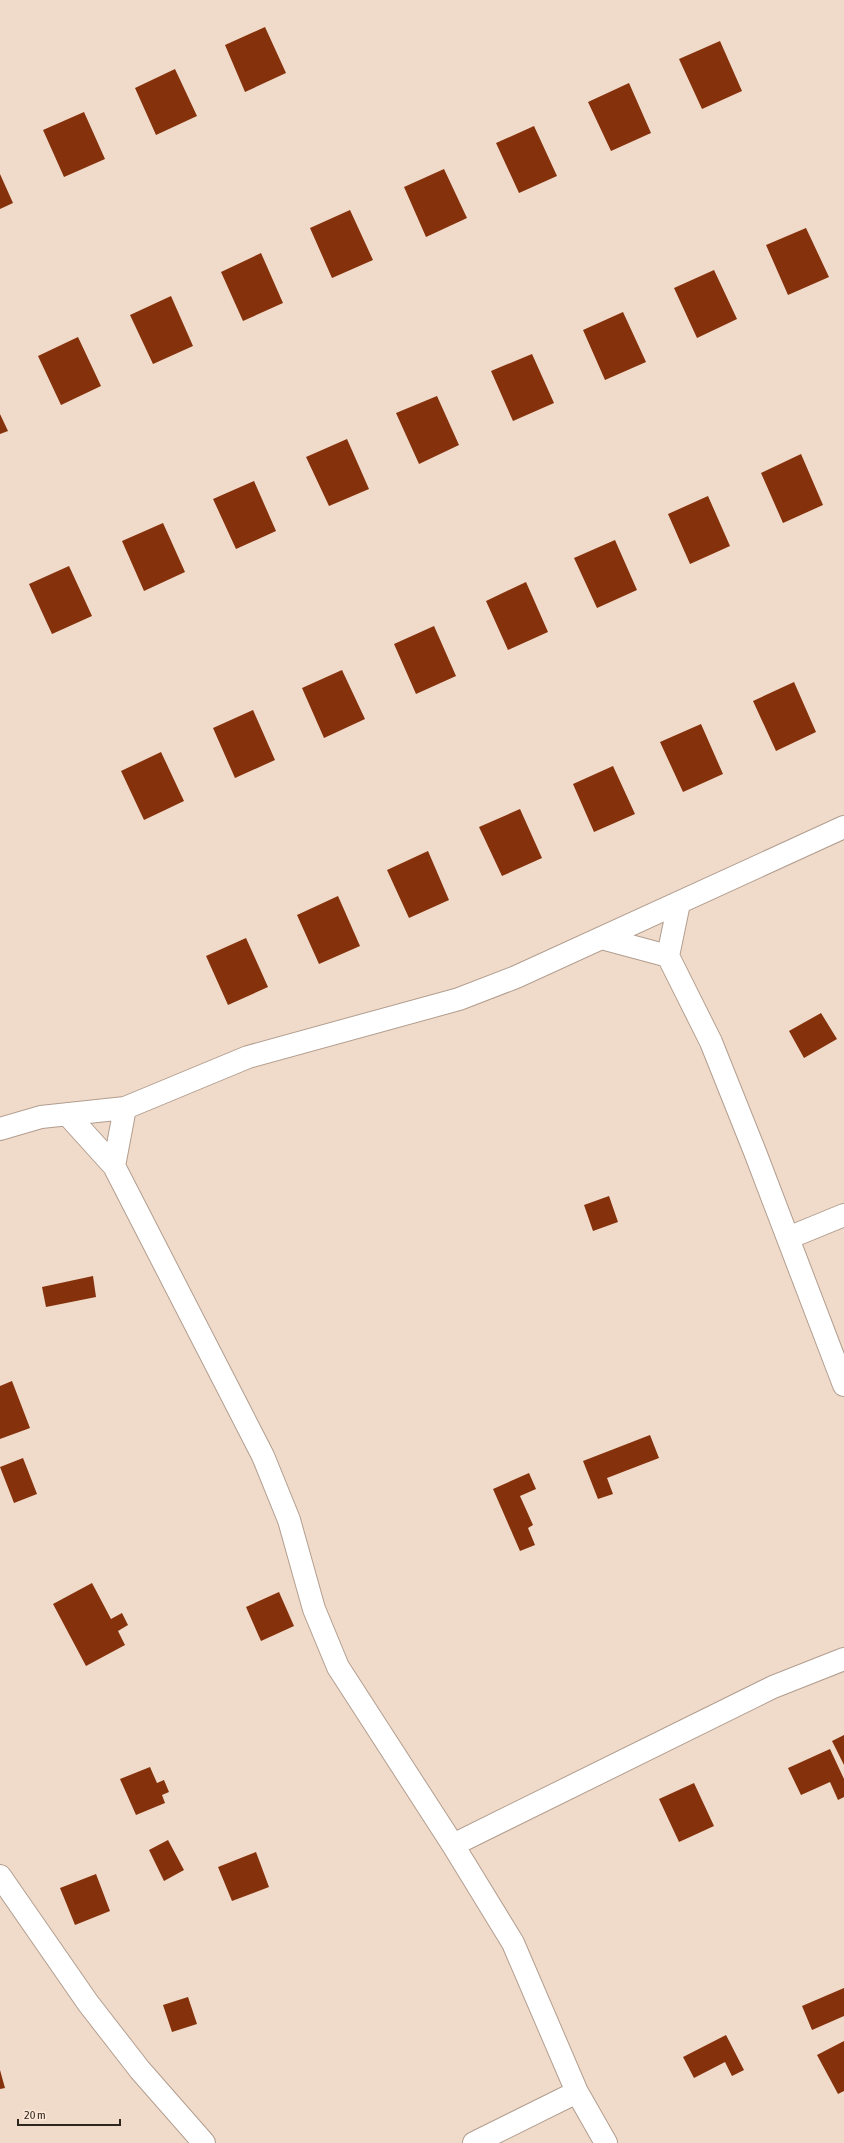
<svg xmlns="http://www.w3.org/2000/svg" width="844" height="2143" viewBox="0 0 844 2143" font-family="'Asap Condensed',sans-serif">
	<rect width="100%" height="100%" fill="#f0daca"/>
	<path fill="#85310b" d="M265,27L286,73L245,92L225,45Z
		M720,41L742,91L702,109L679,59Z
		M175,69L197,116L156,135L135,88Z
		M629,83L651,133L611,151L588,102Z
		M84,112L105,159L64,177L43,130Z
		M534,126L557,176L519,193L496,143Z
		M444,169L467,218L426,237L404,187Z
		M0,174L13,203L0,209Z
		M350,210L373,260L332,278L310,228Z
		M806,228L829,277L788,295L766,245Z
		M261,253L283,303L243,321L221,272Z
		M714,270L737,319L697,338L674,288Z
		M171,296L193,346L153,364L130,315Z
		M623,312L646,362L605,380L583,330Z
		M78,337L101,386L61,405L38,356Z
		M532,354L554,403L513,421L491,371Z
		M437,396L459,445L419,464L396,413Z
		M0,414L8,431L0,434Z
		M347,439L369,489L329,506L306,457Z
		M801,454L823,505L783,523L761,473Z
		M254,481L276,531L236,549L213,499Z
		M708,496L730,546L690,564L668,514Z
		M163,523L185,572L144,591L122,541Z
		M615,540L637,590L597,608L574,558Z
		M69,566L92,616L52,634L29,584Z
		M526,582L548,632L508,650L486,601Z
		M434,626L456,676L416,694L394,644Z
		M342,670L365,719L324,738L302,688Z
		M794,682L816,732L776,751L753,701Z
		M253,710L275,760L235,778L213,728Z
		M701,724L723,774L683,792L660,742Z
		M161,752L184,801L144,820L121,771Z
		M613,766L635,814L594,832L573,784Z
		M520,809L542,858L502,876L479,827Z
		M428,851L449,900L409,918L387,870Z
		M338,896L360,946L319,964L297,915Z
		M246,938L268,987L228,1005L206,956Z
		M821,1013L837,1039L804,1058L789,1031Z
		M609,1196L618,1222L593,1231L584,1205Z
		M93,1276L96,1297L46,1307L42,1287Z
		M12,1381L30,1428L0,1439V1386Z
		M650,1435L659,1458L607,1478L613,1494L598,1499L583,1461Z
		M23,1458L37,1494L14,1503L0,1467Z
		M529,1473L536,1489L520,1496L533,1525L528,1528L535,1545L520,1551L493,1489Z
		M92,1583L111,1619L122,1613L128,1625L118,1631L125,1645L86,1666L53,1604Z
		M279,1592L294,1626L261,1641L246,1607Z
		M844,1735V1765L832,1741Z
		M830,1749L844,1779V1797L838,1800L830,1782L801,1795L788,1768Z
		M150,1767L157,1783L164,1780L169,1792L162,1795L165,1803L136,1815L120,1779Z
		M694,1783L714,1826L679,1842L659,1799Z
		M168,1840L184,1870L164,1881L149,1850Z
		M256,1852L269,1887L232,1901L218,1867Z
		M96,1874L110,1911L75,1925L60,1888Z
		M844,1988V2016L812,2030L802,2006Z
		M188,1997L197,2024L172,2032L163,2005Z
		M726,2035L744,2070L732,2076L725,2062L694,2078L683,2057Z
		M844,2041V2091L838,2094L817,2055Z
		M0,2070L5,2088L0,2089Z"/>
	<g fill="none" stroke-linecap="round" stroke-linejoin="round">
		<defs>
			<path id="minor" d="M679,903L668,956L711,1042L755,1152L844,1385
				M601,938L668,956
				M67,1114L114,1166L263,1456L289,1520L314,1609L338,1667L453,1845L513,1943L577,2092L606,2143
				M0,1129L41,1117L125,1108L248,1057L459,999L516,977L844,827
				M114,1166L125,1108
				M788,1238L844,1215
				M453,1845L773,1687L844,1659
				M0,1876L88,2003L140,2070L204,2143
				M474,2143L577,2092"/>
		</defs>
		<use href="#minor" stroke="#b29e8f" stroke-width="24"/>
		<use href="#minor" stroke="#fff" stroke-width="22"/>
	</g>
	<path d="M18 2119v6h102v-6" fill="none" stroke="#2d261f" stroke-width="2"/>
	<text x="24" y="2119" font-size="12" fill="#2d261f" stroke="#fde8d7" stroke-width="3" paint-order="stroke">20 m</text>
</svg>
